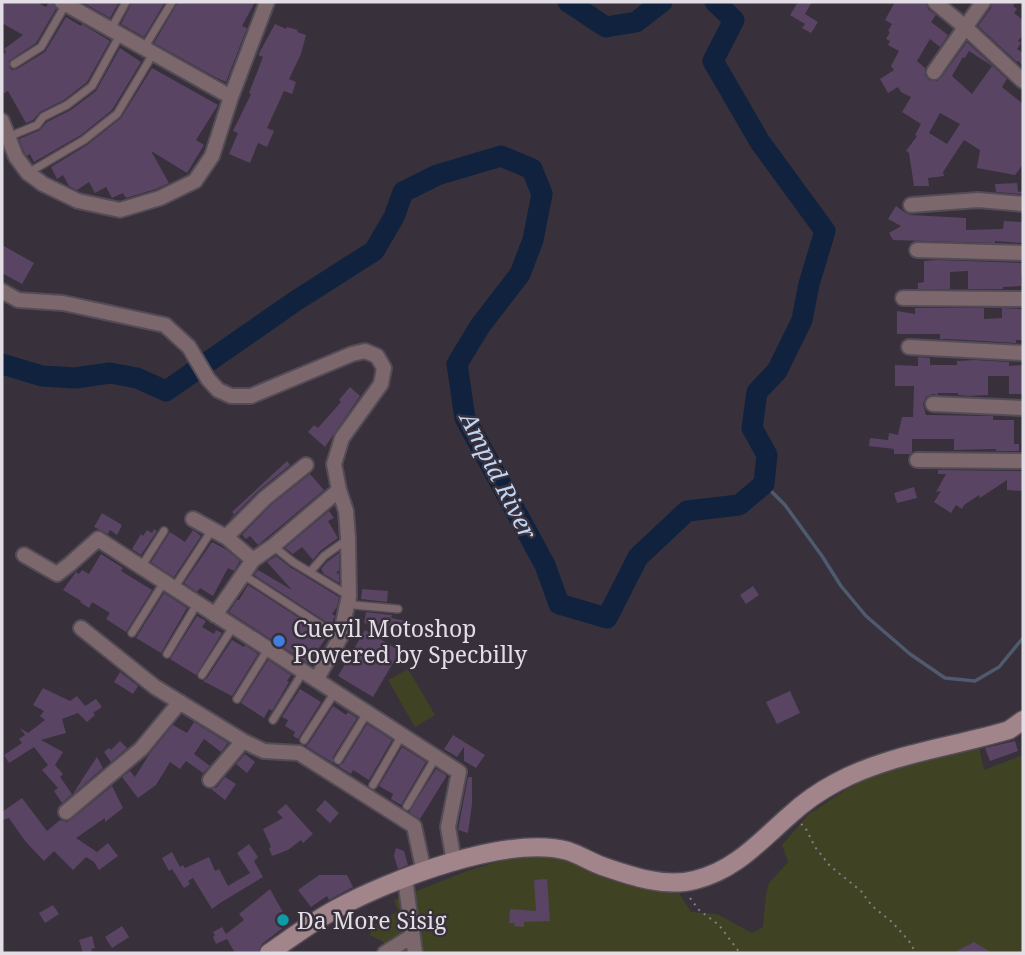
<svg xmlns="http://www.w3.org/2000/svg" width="1025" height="955" viewBox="0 0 1025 955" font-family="'Noto Serif',serif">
	<rect width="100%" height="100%" fill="#38303b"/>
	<path fill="#3f4323" d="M408,669L435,715L415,727L388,680Z
		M978,742L984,770L1023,755V953H393L382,941L370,935L372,926L398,911L394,900L467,871L513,857L537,854L564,860L617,880L677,890L691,912L717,914L752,933L763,927L766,895L769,883L788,862L782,845L808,815L847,789L879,772Z"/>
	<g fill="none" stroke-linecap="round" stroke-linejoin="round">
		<path stroke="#4f5a6f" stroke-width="3.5" d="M764,484L785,505L822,556L841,586L866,616L910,654L945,678L975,681L999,667L1023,638"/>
		<path stroke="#10223d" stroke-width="21" d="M568,2L606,27L636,22L662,2
			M2,364L42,376L75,378L110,373L137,378L166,391L297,300L374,251L394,217L403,192L437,175L501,156L532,169L542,194L533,240L520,274L480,326L457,364L465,418L545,565L559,604L607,618L638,557L687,511L739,505L764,484L767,455L752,428L757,392L777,371L802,320L809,284L825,231L760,142L713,61L734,20L715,2"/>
	</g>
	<path fill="#5a4463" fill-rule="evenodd" d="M2,2H36L46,7L49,2H52L56,9L36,43L9,61V67L12,70L17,69L45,52L66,17L81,26L82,24L110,41L87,82L64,100L40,112L33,120L26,123L8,91L2,94V55L6,52L4,49L23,35L2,23Z
		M82,2H119L110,18Z
		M132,2H165L144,37L121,24Z
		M178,2H255L242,26L247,28L226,82L215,77L154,43Z
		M798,2H812L805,14L818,22L811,33L802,28L805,24L790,15Z
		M895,2H926L928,9L936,15L931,22L948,35L940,47L930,39L917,61L925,68V75L929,80L937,81L941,78L967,42L1007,79L1002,87L1023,104V164L1015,175L977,168L980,150L964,140L943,172L944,176L928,178L929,186H914L909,153L906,151L917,136L915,135L921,124L902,112L911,97L901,92L898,87L888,93L880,79L894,70L891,66L899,51L888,45L890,41L886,39L890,32L888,31L892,24L885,20ZM969,51L992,66L972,94L952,76L963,57L965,58ZM940,113L960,124L947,144L929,133Z
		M992,2H1016L1013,6L1017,9L1014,13L1023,20V35L1018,41L1021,43L1017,49L1023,53V66L1018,61L1017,62L978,26L991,8Z
		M275,24L286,29L287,27L298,30L297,32L306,35L301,54L289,79L296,82L292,94L284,91L267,128L274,131L267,147L258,143L250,163L229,154L238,133L233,131L251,94L249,93L263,57L258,55Z
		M120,48L141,62L112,110L81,135L34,162L30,154L27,156L24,152L19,139L40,130L47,122L71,110L96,91Z
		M152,68L218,105L196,140L204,145L187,173L151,151L169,183L156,189L126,198L123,193L112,198L106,187L95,193L89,182L77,190L69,186L63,175L57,179L51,167L87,145L121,118Z
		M1017,183L1018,192L1023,191V194L996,192L995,184Z
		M896,206L906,213L911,215L966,218V230L1003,229L1004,221L1023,222V243L995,241V243L893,240L889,233L901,226L888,219Z
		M2,245L34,263L22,284L2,273Z
		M937,260L1023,263V275H1021V286L1003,287V289H968V271L950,272V289H918V283L924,282V261Z
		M915,308H984V319L1002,318V308L1023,309V340H1016V343L949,339H940V334H897V311L915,314Z
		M918,357L930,358V365H957V361L975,360L1009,362V366L1023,365V394H1009V376H988V395L969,396L958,395V393H938V395L933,394L926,397L923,404L926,415L993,416V420H1014V444H1019V451H996V449L954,450V439H912V452L910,454H894V449L869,446L870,438L888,440L889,433L898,435L902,417H913L914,386H895V365L918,366Z
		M350,387L360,396L325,447L308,432L314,425L318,428L341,402L339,400Z
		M287,461L290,465L258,491L229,520L234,514L232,512Z
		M938,470L1023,471V491L1007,490V480L980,498L979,495L964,505L962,509L956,505L951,513L934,502L941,491L936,492L946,474H938Z
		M310,474L324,490L258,545L250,536L246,539L242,535L271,505Z
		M914,487L917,498L897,503L894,493Z
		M329,511L334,518L328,521L338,538L320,551L313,560L302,547L293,554L285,548Z
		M102,513L122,525L117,535L110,530L108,534L94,527Z
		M154,529L157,531L141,555L132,549L141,534L143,536L147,530L152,533Z
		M193,530L201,536L174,577L151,562L170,532L185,542Z
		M212,542L227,550L240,561L234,571L228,568L213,596L200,588L197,592L184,583Z
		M339,553V570L336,573L339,574V583L324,574L321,569L328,561Z
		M101,554L123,568L121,571L152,590L126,632L106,619L110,613L92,602L89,608L80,602L81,601L63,590L76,572L79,574L82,570L89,574Z
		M276,556L290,567L339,597L337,607L332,614L335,616L331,625L254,575L258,570L292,590L267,562Z
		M248,585L327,636L309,664L229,612L237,600H239Z
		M753,586L759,595L746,604L740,595Z
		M362,589L388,591L387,602L361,599Z
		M164,593L187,608L161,653L136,638Z
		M366,612L392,615L391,618L411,622L409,633L368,626L369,624L364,623Z
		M197,616L206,621L202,627L214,634L216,630L222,633L196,675L170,659Z
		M365,630L400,651L373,697L338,676Z
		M232,640L244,647L245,645L258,654L232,696L203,681L207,678Z
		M268,660L291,675L287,681L289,682L272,711L269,709L264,718L241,703Z
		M120,672L138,686L133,694L114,682Z
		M43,688L70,701L77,696L85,706L96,699L102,707L93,713L95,715L87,722L78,713L62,719L66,733L41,740L63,752L55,765L63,774L60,777L72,794L62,803L54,791L58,788L42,770L48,765L34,747L9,763L4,755L22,743L19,739L25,735L20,728L28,733L45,720L40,716L44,711L33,705Z
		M300,689L321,702L298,739L293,736L295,732L285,726L288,720L282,717Z
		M790,691L800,713L777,724L766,702Z
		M333,706L346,715L348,712L357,718L333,757V763L306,746L309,743Z
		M194,722L228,743L221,752L204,739L194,754L210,766L203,773L186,761L180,769L170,762L156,785L138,798L122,777L130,771L135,777L150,753L173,725L187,733Z
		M367,724L392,740L369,780L353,770L351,774L338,766L343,763Z
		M453,735L485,755L476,768L464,761V747L457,757L444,749Z
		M120,741L127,748L111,762L104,752L109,748L111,750Z
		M1015,741L1018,751L990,761L985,748Z
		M402,747L426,762L401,805L391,799L393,794L379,786Z
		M245,754L255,762L247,773L236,764Z
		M97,757L103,768L73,794L83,778Z
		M436,769L446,775V777L420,819L409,812Z
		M225,777L236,784L225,800L211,789L217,787Z
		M468,777H472V804L468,833L458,830Z
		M112,786L123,808L105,822V818L76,838L97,852L108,843L118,856L99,870L94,862L86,857L73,870L54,851L44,861L25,841L9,818L2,820V812L22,798L47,831L60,820L67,822L72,819Z
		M325,800L339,813L330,823L316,810Z
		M286,804L313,834L303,843L301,840L288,850L272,856L269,848L271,847L263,829L283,818L277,812Z
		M249,844L258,857L254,861L263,877L220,903L212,909L193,878L188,881L190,884L184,888L172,869L169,871L162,858L172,852L180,867L183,865L185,868L209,857L215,871L219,869L228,886L250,873L237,853Z
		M396,848L404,851L408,865L398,869L394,856Z
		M319,875H347L353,887L329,900L327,896L311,907L298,890Z
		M547,879L550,921L524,922V927L514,926L515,923H509L510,909L536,911L534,880Z
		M270,889L289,923L262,944L258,953H235L227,939L216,944L213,937L215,935L213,932L222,927L226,934L244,920L239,914Z
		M53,905L59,914L45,923L39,913Z
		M122,926L129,937L112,948L105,937Z
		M92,936L95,948L91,949L93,953H83L79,940Z
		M974,942L992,953H953Z"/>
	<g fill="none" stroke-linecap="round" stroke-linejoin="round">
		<defs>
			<path id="lane" d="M111,29L126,2
				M144,48L172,2
				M14,64L41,47L66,4
				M8,137L37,125L43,117L67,105L92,86L120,35
				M28,173L84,140L117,114L153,54
				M273,546L293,562L349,596L354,605L398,609
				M141,567L164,531
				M310,572L324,556L348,539
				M242,574L339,637
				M174,588L212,530
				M132,633L164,582
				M167,654L197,604
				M202,675L233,627
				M237,699L268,649
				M273,720L303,672
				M304,740L335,692
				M338,760L367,713
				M373,785L402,735
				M407,806L436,757"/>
			<path id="street" d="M62,2L231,97
				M935,2L965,27L1023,81
				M934,72L983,2
				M2,121L16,157L28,173L43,184L78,201L120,210L160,198L195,181L212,156L231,97L267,2
				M911,205L978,200L1023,204
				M917,250L1023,253
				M2,291L18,300L63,303L165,325L189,347L208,379L218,390L231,396H251L352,354L365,351L377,356L384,368L381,384L342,438L334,464L339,490L346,511L348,538L349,596L340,638L316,680
				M903,298L1023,299
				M909,347L1023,353
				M933,404L1023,408
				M917,460L1023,461
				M193,519L226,537L253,560L215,615
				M226,537L265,498L306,465
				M24,555L57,574L70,564L98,539L459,772L448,827L454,862
				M253,560L273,546L339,490
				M81,628L155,687L243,741L264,751L299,753L414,826L424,872
				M210,780L243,741
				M66,812L141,749L180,702
				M405,879L415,953
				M385,953L412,936"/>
			<path id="secondary" d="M269,953C291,938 312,922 336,909C389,880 508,834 568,851C580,855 591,862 602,866C631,876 665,888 695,880C736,870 760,841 790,815C804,802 820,791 837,782C889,754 953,747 1009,730L1023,720"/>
		</defs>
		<use href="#lane" stroke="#534c56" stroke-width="10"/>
		<use href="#street" stroke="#534c56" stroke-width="18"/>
		<use href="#secondary" stroke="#534c56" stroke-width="21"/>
		<path stroke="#857e87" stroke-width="2" stroke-dasharray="2 5" stroke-linecap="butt" d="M801,824L805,827L815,847L830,866L861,891L872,906L892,922L909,941L916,953
			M690,898L699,910L719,925L740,953"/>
		<use href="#lane" stroke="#7b676c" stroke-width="7"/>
		<use href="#street" stroke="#7b676c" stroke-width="14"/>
		<use href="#secondary" stroke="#a2848b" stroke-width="18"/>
	</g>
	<circle fill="#3f7fe0" stroke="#38303b" stroke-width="2.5" cx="279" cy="641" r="7"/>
	<circle fill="#0f9aa8" stroke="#38303b" stroke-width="2.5" cx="283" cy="920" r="7"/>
	<g text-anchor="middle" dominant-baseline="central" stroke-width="5" stroke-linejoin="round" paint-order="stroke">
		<g font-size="23" fill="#e3dee5" stroke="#38303b" text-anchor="start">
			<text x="293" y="628">Cuevil Motoshop<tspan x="293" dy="26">Powered by Specbilly</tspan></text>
			<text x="297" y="920">Da More Sisig</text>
		</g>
		<g font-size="24" font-style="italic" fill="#bfd6f7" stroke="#38303b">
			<text transform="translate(499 475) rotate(63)">Ampid River</text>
		</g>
	</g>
	<rect width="1025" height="955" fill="none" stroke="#e3dee5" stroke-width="7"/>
</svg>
